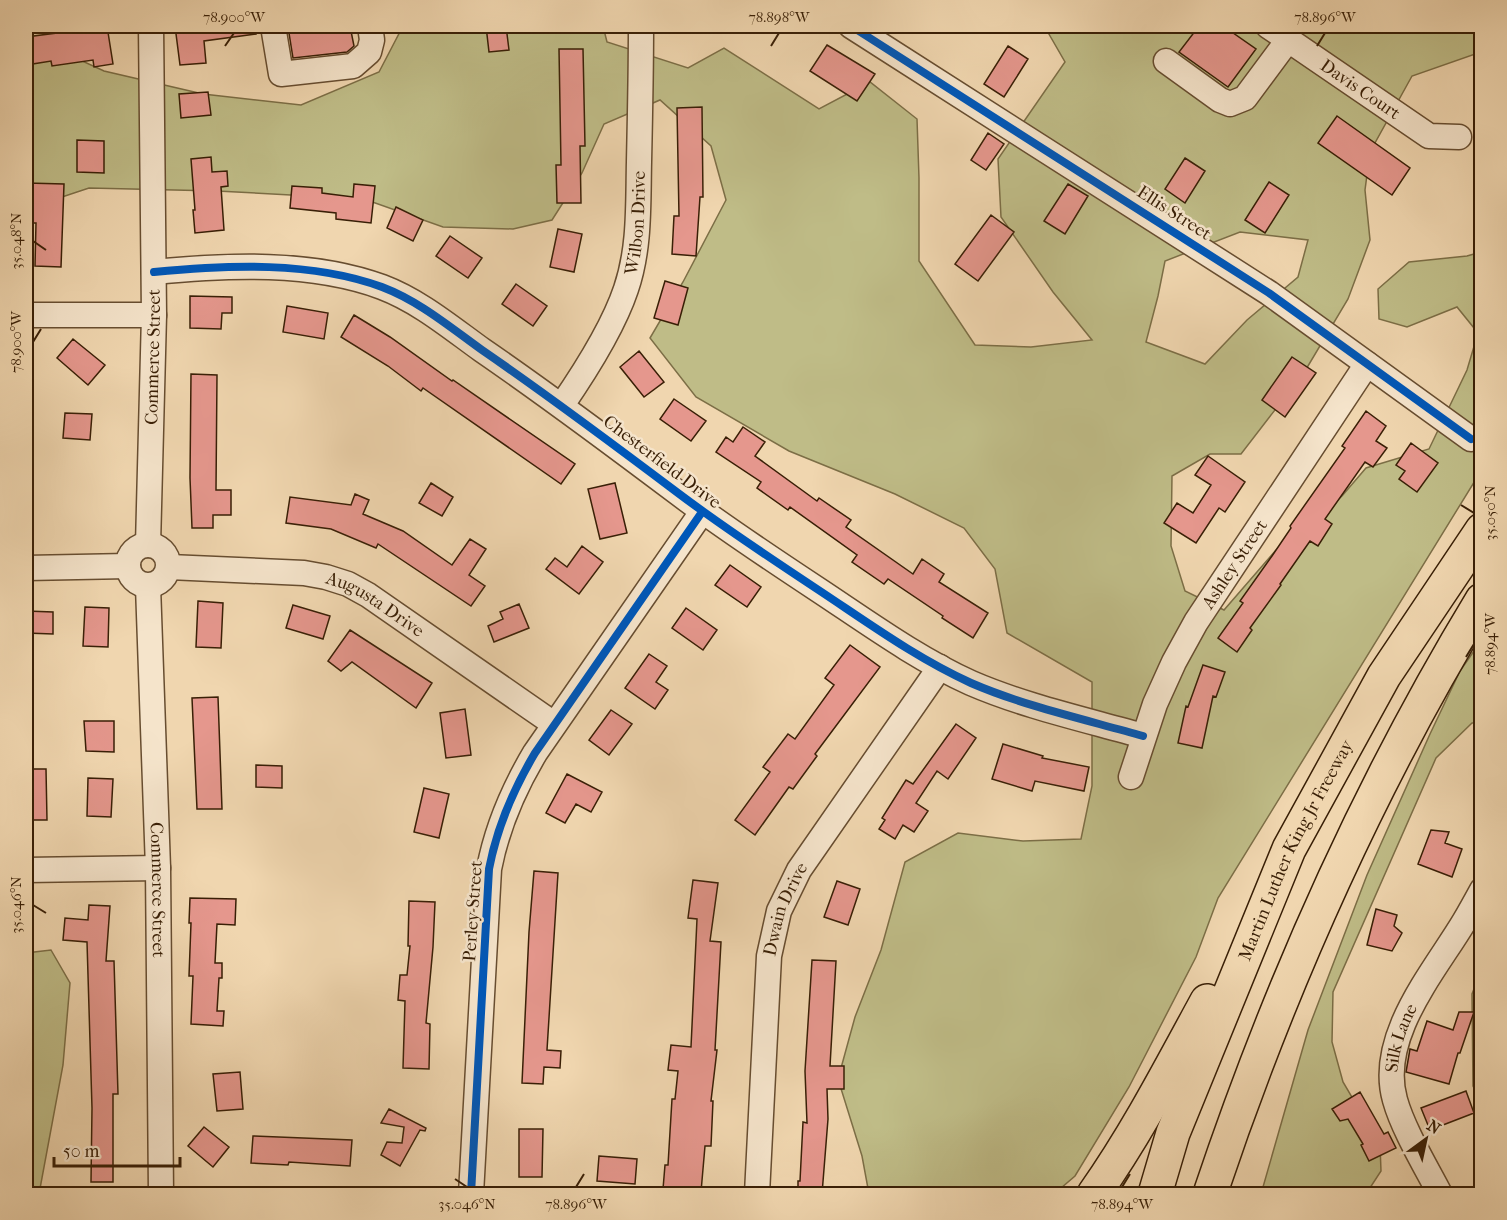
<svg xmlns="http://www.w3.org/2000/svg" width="1507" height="1220" viewBox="0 0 1507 1220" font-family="'IM FELL French Canon',serif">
	<rect width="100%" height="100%" fill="#f0d6af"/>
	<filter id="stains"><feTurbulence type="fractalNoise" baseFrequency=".00333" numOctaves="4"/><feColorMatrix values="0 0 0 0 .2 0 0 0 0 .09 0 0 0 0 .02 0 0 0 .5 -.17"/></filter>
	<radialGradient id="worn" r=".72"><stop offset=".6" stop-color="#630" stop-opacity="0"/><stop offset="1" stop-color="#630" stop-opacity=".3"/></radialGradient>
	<path fill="#bfbc87" stroke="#7c6e46" stroke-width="1.5" fill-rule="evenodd" d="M403,26H603L607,42L688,68L724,48L819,109L870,82L917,119L919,178V261L975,345L1031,347L1092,340L1053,292L1001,217L998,159L1065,62L1046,29L1041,26H1481V52L1412,76L1370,152L1365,190L1370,240L1348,299L1305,371L1241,454H1210L1172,476L1171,546L1185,591L1224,610L1276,550L1301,533L1342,496L1366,468L1429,449L1467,370L1478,333L1457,307L1407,327L1379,319L1378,289L1409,262L1467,256L1481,252V471L1218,898L1196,957L1129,1087L1075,1176L1054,1194H869L862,1156L838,1079L855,1017L881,950L905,862L958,833L1023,841L1081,839L1092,786V682L1007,633L995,569L964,528L895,494L789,451L696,397L650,338L683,282L726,200L711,146L660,100L604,124L582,173L552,220L513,229L443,227L364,199L217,191L89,188L26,209V61L52,47L104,71L203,94L301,105L379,72ZM1240,232L1308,240L1298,277L1247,320L1205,364L1146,342L1158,296L1165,261Z
		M1481,641V723H1472L1436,758L1333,992L1332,1042L1343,1082L1380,1145L1381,1171L1366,1194H1261L1308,1030L1367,875L1430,734L1460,671Z
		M51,950L70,983L63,1065L39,1194H26V953Z
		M1481,976V1102L1473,1086L1472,994L1478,979Z"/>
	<path fill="#e5978d" stroke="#391f06" stroke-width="1.5" d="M87,26H107L113,64L94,67L93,60L52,66L51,61L26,65V37L88,29Z
		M175,26H255L256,34L204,41L206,63L180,65Z
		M318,26H350L354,46L347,52L293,58L289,33L318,27Z
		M486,26H506L509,50L489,52Z
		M1199,26H1223L1256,49L1228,87L1179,52Z
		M827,45L875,74L857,101L810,71Z
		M1008,46L1028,59L1004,97L984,84Z
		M559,49H583L585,146H580L581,203H557L556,165H561Z
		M208,92L211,115L181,118L179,94Z
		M702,107L703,197H700L696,256L672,254L674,216H679L677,108Z
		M1337,116L1410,168L1392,195L1318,143Z
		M988,133L1004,144L986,170L971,160Z
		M77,140L104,141V173L77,172Z
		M211,157L212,172L227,171L228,186L221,187L224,230L195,233L193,210H195L191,159Z
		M1185,158L1205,171L1185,203L1165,189Z
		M1269,182L1289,195L1265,233L1245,220Z
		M26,183L64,184L61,267L35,266L36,223H26Z
		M354,184L375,186L371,223L336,219V213L290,208L292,186L322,188V193L353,197Z
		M1068,184L1088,196L1065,234L1044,221Z
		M396,207L423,220L413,241L387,228Z
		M991,215L1014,232L978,281L955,264Z
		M558,229L582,234L574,272L550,267Z
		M450,236L482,258L468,278L436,256Z
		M665,281L688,288L678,325L654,318Z
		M516,284L547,306L533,326L502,304Z
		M190,296L232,297V313H222L221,329L190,328Z
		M287,306L328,313L324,339L283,332Z
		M354,315L390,337L452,381L453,380L575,464L561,484L423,388L421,391L388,366L341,337Z
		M73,339L105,365L88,385L57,358Z
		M639,351L664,382L644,397L620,367Z
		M1292,357L1316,373L1285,417L1262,400Z
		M191,374L217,375L216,490H231V515H213V528H192L190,478Z
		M674,399L706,421L691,441L660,419Z
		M1366,411L1386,426L1376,441L1387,448L1373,467L1365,462L1325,519L1332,524L1318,546L1310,541L1280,584L1281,585L1250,628L1252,630L1237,652L1218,638L1243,603L1240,601L1272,556L1291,528L1290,526L1345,448L1342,446Z
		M65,413L92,414L90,440L63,438Z
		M743,427L765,442L755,456L817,501L819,498L851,520L846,527L913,574L922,559L944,574L939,582L988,613L973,638L942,618L943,616L888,579L884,584L852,562L857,555L790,507L788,510L757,488L761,482L716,452L726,437L733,442Z
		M1411,443L1438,463L1417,492L1399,479L1405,471L1396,465Z
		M1208,456L1245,482L1225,512L1219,508L1196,543L1164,523L1177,503L1193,513L1211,485L1195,475Z
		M431,483L453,497L442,516L419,503Z
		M615,483L627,533L600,539L588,489Z
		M355,494L369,500L363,514L403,531L452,565L470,539L486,549L469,575L485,586L471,606L378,544L376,548L331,529L286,523L290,497L351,505Z
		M582,546L603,562L579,594L546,569L555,558L567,567Z
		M730,565L761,587L747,607L715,585Z
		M198,601L223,603L221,648L196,647Z
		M519,604L529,628L494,642L488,626L503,619L500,612Z
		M293,605L330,616L323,639L286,628Z
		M85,607L109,608L108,647L83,646Z
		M686,608L717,630L703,650L672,628Z
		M26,611L53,612V634L26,633Z
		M350,630L432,683L416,708L352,662L341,671L328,661Z
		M850,645L880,667L815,754L817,756L793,789L789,787L755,835L735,820L770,772L763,767L788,734L795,739L834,685L825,678Z
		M649,654L667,666L656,682L668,690L655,709L625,688Z
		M1203,665L1225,672L1216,697L1213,696L1202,748L1178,743L1186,706L1188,707Z
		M218,697L222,809H197L192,698Z
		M465,709L471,755L446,758L440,713Z
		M611,710L632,724L609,755L589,740Z
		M84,721H114V752L86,751Z
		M956,724L976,738L948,779L937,771L916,803L928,811L914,832L903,825L895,839L879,829L885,820L882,818L906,780L913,784Z
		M1003,744L1043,756L1042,758L1089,767L1084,791L1035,781L1032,791L992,779Z
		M256,765L282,766V788L256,787Z
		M26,769H46L47,820H26Z
		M567,774L602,792L591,812L576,804L565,823L546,813Z
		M88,778L113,779L111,817L87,816Z
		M424,788L449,794L439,838L414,832Z
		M1431,830L1449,832L1445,843L1462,849L1452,877L1418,864Z
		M534,871L558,873L547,1050L561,1051L560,1068L544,1067L543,1084L522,1083L529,932Z
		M693,880L718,883L710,941L721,942L715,1050H717L711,1101H713L711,1146H705L701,1192L663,1189L665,1165H668L672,1099H675L678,1071L668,1070L671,1045L691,1047L697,919L688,918Z
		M837,881L860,889L848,925L824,917Z
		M190,898L236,899L235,925L217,924L215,963H222V978H219L217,1011H224L223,1026L191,1024L193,976H189L191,923H189Z
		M409,901L435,902L433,947L426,1023L430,1024L429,1069L403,1068L405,1001L398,1000L400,975H407L410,946H408Z
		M89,905L110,906L106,961H114L118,1094H113V1182H91L92,1108L87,942L63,940L65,918L88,920Z
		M1376,909L1397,915L1394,926L1402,933L1392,951L1367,945Z
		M812,960L836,961L830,1066H844V1089H827L828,1119L822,1194H798V1181H800L803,1122L807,1123L805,1071Z
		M1459,1012H1474L1460,1053H1458L1449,1084L1406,1072L1410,1049L1417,1051L1427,1021L1453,1030Z
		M240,1072L243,1109L217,1111L213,1074Z
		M1466,1091L1474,1113L1430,1130L1421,1108Z
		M1360,1092L1384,1134L1388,1132L1396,1148L1369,1161L1361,1145L1363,1144L1348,1119L1340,1121L1332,1109Z
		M389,1109L426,1128L425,1131L420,1130L400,1166L381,1155L387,1142L402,1143L404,1127L381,1123Z
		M204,1127L229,1147L213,1167L188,1146Z
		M519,1129H543L542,1177H519Z
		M253,1136L352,1140L350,1166L289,1162L288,1165L251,1163Z
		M599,1156L637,1159L635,1184L597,1181Z"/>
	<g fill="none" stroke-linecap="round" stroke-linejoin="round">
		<defs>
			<g id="minor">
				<path d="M273,26L281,74L353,66L369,52L372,40L370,26"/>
				<path d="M851,26L1269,293L1471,439"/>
				<path id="s1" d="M1268,26L1429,136L1459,137"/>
				<path d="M1166,61L1220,100L1230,104L1245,98L1288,40"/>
				<path d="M154,272C228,265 311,261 382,287C419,301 450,327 482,350C549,396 613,444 678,493C723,527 770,558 817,589C867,622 916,658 971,683C1024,706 1087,720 1143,736"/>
				<path d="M26,315H154"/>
				<path id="s2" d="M562,405C584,373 614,325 626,289C640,248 638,205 639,162C640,117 641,71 641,26"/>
				<circle cx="148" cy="565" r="20"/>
				<path id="s3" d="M148,545L154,315L151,26"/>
				<path id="s4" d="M169,567L304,573L326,577L348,584L368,595L554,724"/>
				<path d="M26,568L128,566"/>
				<path id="s5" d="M148,586L158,868L161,1194"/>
				<path id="s6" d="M1131,777L1155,704L1174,662L1196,622L1367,364"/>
				<path d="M26,870L158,868"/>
				<path d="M471,1194L489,869C497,827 513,790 535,753L702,512"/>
				<path id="s7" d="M757,1194L769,956L779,911L799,870L940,667"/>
				<path id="s8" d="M1440,1194C1426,1167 1403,1129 1395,1100C1377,1037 1434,972 1464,922C1470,912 1476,901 1482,890"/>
			</g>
			<g id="highway">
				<path d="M1094,1194C1137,1133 1171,1067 1207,1001"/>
				<path id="s9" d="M1155,1194L1173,1133L1289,849L1384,676L1482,530"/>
				<path d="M1210,1194C1279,988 1369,786 1482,600"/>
			</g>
		</defs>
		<use href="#minor" stroke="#674d30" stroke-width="27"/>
		<use href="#highway" stroke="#391f06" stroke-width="36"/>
		<use href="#minor" stroke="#f5e4cb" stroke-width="24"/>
		<use href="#highway" stroke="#f0d6af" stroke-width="33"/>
		<defs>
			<path id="cycleway" d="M851,26L1269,293L1471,439
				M154,272C228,265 311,261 382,287C419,301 450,327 482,350C549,396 613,444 678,493C723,527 770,558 817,589C867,622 916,658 971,683C1024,706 1087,720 1143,736
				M471,1194L489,869C497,827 513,790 535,753L702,512"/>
		</defs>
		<use href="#cycleway" stroke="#f5e4cb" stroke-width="11"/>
		<use href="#cycleway" stroke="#0057b8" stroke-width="8"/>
	</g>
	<path fill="none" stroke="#391f06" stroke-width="2" d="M225,46L234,33M771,46L779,33M1317,46L1325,33M33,241L46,250M33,342L41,329M1461,505L1474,513M1466,657L1474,644M33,905L46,913M455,1179L467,1187M576,1187L584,1174M1122,1187L1130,1174"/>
	<g text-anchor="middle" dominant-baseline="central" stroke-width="5" stroke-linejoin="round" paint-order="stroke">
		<g font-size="18" fill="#391f06" stroke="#f5e4cb">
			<text stroke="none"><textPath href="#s1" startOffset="112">Davis Court</textPath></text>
			<text transform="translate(1174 213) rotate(33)">Ellis Street</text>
			<text stroke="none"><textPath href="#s2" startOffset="200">Wilbon Drive</textPath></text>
			<text stroke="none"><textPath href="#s3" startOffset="188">Commerce Street</textPath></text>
			<text transform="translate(662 462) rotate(37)">Chesterfield Drive</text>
			<text stroke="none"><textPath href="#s6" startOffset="238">Ashley Street</textPath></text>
			<text stroke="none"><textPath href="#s4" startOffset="214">Augusta Drive</textPath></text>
			<text stroke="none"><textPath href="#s9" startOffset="372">Martin Luther King Jr Freeway</textPath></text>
			<text stroke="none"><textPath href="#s5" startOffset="304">Commerce Street</textPath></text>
			<text stroke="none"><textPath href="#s7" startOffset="288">Dwain Drive</textPath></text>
			<text transform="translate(473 911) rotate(-86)">Perley Street</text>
			<text stroke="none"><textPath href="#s8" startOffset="168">Silk Lane</textPath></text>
		</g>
	</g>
	<rect width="1507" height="1220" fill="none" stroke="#f0d6af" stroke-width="66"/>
	<g transform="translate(1426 1139) rotate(33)" stroke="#f5e4cb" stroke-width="4.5" paint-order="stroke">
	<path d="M0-4.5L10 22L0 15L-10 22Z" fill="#391f06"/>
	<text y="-9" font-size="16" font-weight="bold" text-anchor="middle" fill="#391f06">N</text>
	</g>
	<path d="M54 1157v9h126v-9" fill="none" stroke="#391f06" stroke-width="3"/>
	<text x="63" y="1157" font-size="18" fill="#391f06" stroke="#f5e4cb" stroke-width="4.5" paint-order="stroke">50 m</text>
	<rect x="33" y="33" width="1441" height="1154" fill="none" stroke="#391f06" stroke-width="2"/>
	<g font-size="15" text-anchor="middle" fill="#391f06">
		<text x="234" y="22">78.900°W</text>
		<text x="779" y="22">78.898°W</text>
		<text x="1325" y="22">78.896°W</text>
		<text transform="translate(16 241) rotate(-90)" y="5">35.048°N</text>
		<text transform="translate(16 342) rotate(-90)" y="5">78.900°W</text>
		<text transform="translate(1490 513) rotate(-90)" y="5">35.050°N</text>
		<text transform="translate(1490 644) rotate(-90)" y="5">78.894°W</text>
		<text transform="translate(16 905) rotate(-90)" y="5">35.046°N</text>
		<text x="467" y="1209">35.046°N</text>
		<text x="576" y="1209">78.896°W</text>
		<text x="1122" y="1209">78.894°W</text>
	</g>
	<rect width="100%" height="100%" filter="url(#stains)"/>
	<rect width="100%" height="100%" fill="url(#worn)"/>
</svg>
